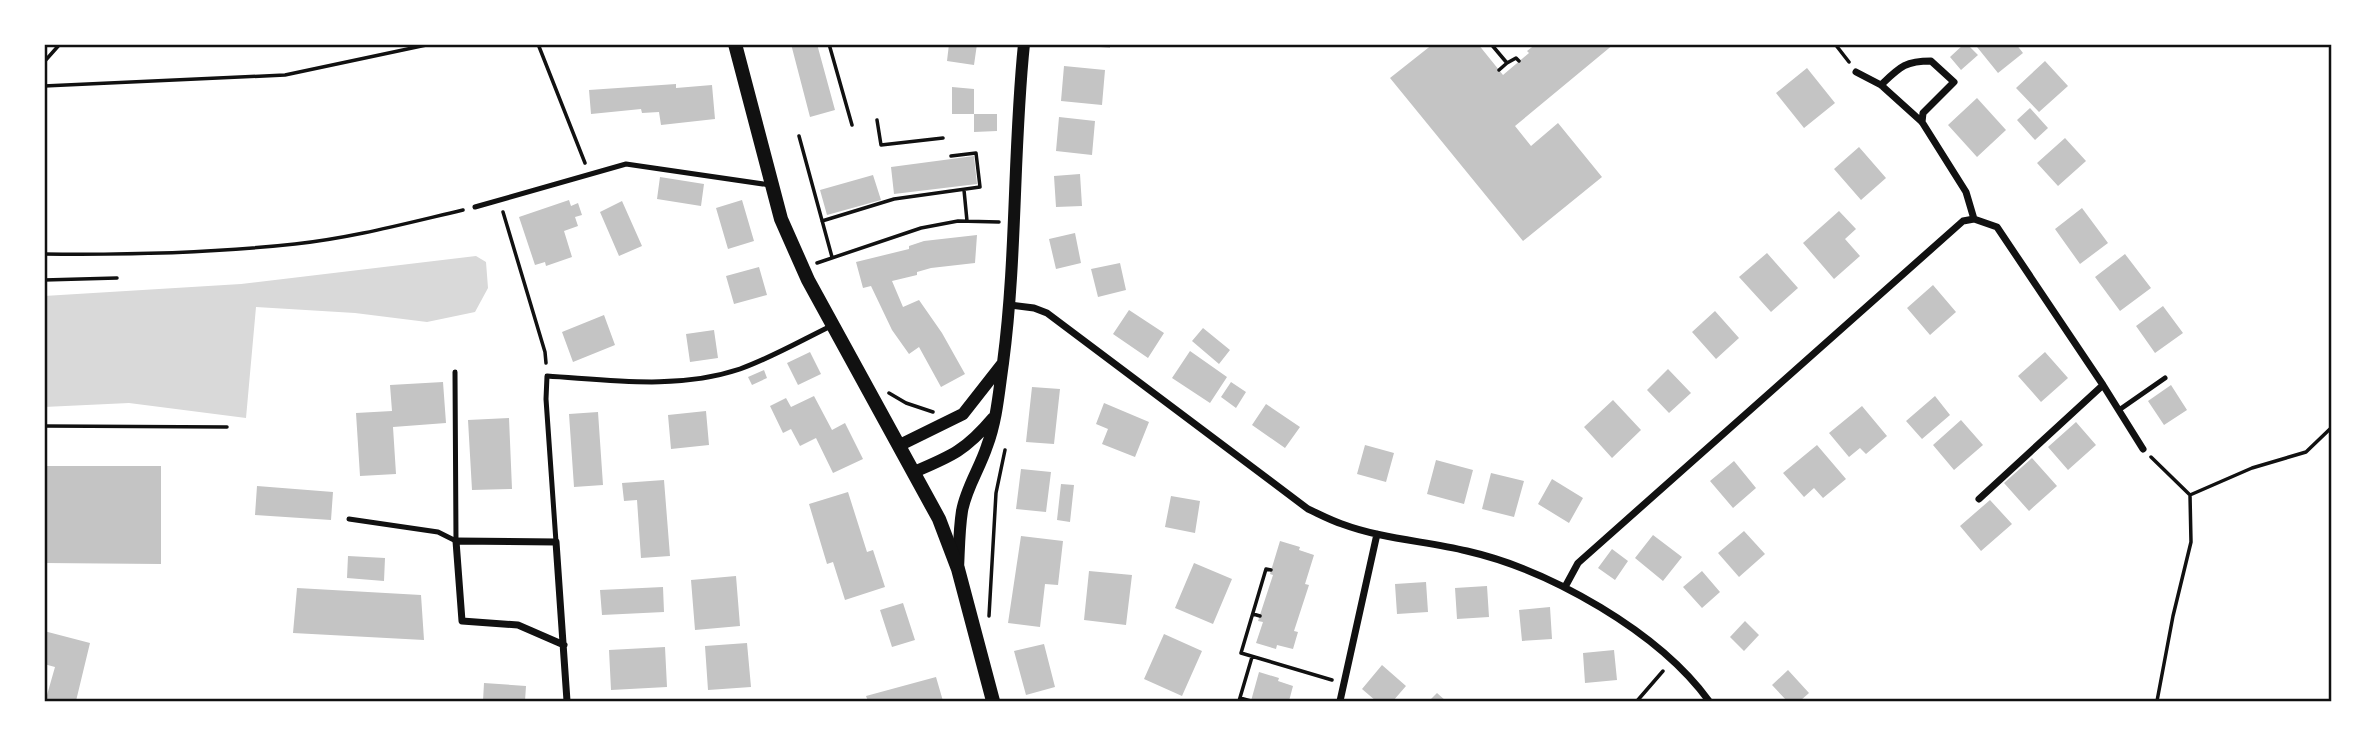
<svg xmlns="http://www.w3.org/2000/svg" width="2375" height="745" viewBox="0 0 2375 745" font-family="'Fira Sans Condensed',sans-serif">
	<rect width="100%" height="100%" fill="#fff"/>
	<path fill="#d9d9d9" d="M476,256L486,262L488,288L475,312L427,322L355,313L256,307L246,418L129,403L44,407V296L241,284Z"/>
	<path fill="#c4c4c4" d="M791,44H817L835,110L810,117Z
		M949,44H977L974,65L947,61Z
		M1089,44H1110V48L1089,46Z
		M1433,44H1478L1503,75L1529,53L1527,51L1536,44H1614L1515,126L1531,146L1558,123L1602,177L1523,241L1390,78Z
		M1964,44H1967L1978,55L1961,70L1950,57Z
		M1981,44H2016L2023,53L1998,73L1977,47Z
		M2045,61L2068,86L2039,112L2016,88Z
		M1064,66L1105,70L1102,105L1061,101Z
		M1807,68L1835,103L1804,128L1776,93Z
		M676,84V88L712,85L715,119L661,125L659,112L642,113L641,109L591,114L589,90Z
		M952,87L974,89V114H952Z
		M1977,98L2006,130L1977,157L1948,125Z
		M2030,108L2048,128L2035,140L2017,120Z
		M974,114H997V131L974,132Z
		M1059,117L1095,121L1092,155L1056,151Z
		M2065,138L2086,161L2058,186L2037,163Z
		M1859,147L1886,178L1861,200L1834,169Z
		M974,156L977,184L894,194L891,167Z
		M1080,174L1082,206L1056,207L1054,176Z
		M873,175L881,200L827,215L820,190Z
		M660,177L704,184L701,206L657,199Z
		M569,200L571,206L578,203L582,215L575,217L578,226L564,231L572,257L546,266L545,262L535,265L519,217Z
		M742,200L754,241L728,249L716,208Z
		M622,201L642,246L619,256L600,212Z
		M2082,208L2108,243L2080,264L2055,229Z
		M1839,211L1856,229L1845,239L1860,256L1834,279L1803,243Z
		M1075,233L1081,263L1056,269L1049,239Z
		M977,235L975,263L931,268L917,272V275L892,281L903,307L919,300L942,333L965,374L941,387L919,347L909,354L892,330L871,286L863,288L856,262L909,249V246L924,241Z
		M1767,253L1798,288L1771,312L1739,277Z
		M2125,254L2151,288L2120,311L2095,277Z
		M1120,263L1126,290L1098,297L1091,269Z
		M759,267L767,295L734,304L726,276Z
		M1933,285L1956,312L1930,335L1907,308Z
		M2163,306L2183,333L2155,353L2136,326Z
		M1129,310L1164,333L1148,358L1113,334Z
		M1715,311L1739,338L1716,359L1692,332Z
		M604,315L615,345L573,362L562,332Z
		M1203,328L1230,350L1219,364L1192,341Z
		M714,330L718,358L690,362L686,334Z
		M1190,351L1227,377L1210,403L1172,378Z
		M810,352L821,374L798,385L787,363Z
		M2045,352L2068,378L2041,402L2018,376Z
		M1668,369L1691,393L1669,413L1647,390Z
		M764,370L767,378L752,385L748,377Z
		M443,382L446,423L393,427L396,474L360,476L356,413L392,411L390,385Z
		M1231,382L1246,392L1236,408L1221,397Z
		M2171,385L2187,410L2164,425L2148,401Z
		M1032,387L1060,389L1054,444L1026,442Z
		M814,396L832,430L845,423L863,459L833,473L816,438L800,446L791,429L783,433L770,406L786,398L791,407Z
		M1935,396L1950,415L1922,439L1906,421Z
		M1613,400L1641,430L1612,458L1584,427Z
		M1104,403L1149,422L1135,457L1102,444L1108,429L1096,424Z
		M1266,404L1300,427L1285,448L1252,425Z
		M1862,406L1887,436L1866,454L1860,448L1849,457L1829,433Z
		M706,411L709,445L671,449L668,415Z
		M598,412L603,485L574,487L569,414Z
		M509,418L512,489L472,490L468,420Z
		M1961,420L1983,445L1954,470L1933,445Z
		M2076,422L2096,445L2068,470L2048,447Z
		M1365,445L1394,453L1386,482L1357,474Z
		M1817,445L1846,479L1823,498L1814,488L1804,497L1783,473Z
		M2032,458L2057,486L2029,511L2004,483Z
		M1436,460L1473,470L1464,504L1427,494Z
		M1734,461L1756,488L1733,508L1710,481Z
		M44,466H161V564L44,563Z
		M1021,469L1051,472L1046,512L1016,509Z
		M1491,473L1524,481L1514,517L1482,509Z
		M1552,479L1583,498L1569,523L1538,504Z
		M664,480L670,556L641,558L637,500L624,501L622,483Z
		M1061,484L1074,485L1070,522L1057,520Z
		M257,486L333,492L331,520L255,515Z
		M848,492L867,552L873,550L885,587L845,600L833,562L827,564L809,504Z
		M1171,496L1200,501L1195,533L1165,527Z
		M1990,500L2012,524L1981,551L1960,526Z
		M1744,531L1765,554L1739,577L1718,553Z
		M1653,535L1682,557L1663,581L1635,558Z
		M1021,536L1063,541L1058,585L1045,584L1040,627L1008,623Z
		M1280,541L1300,547L1299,550L1314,555L1305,584L1309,585L1294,631L1298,632L1293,649L1277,645L1276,649L1256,643L1263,622L1258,621L1273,575L1270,574Z
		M1612,549L1628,561L1615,580L1598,568Z
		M348,556L385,558L384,581L347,578Z
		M1194,563L1232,579L1213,624L1175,608Z
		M1089,571L1132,575L1126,625L1084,620Z
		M1702,571L1720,592L1702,608L1683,587Z
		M736,576L740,626L695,630L691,580Z
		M1426,582L1428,612L1397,614L1395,584Z
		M1487,586L1489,617L1457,619L1455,588Z
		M663,587L664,612L602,615L600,590Z
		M297,588L421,595L424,640L293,633Z
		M903,603L915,640L892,647L880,610Z
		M1550,607L1552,639L1522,641L1519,610Z
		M1745,621L1759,635L1744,651L1730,637Z
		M44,631L90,643L76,701H44V694L47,695L55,667L44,664Z
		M1164,634L1202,651L1182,696L1144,679Z
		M747,643L751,687L708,690L705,646Z
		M1044,644L1055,687L1026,695L1014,651Z
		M665,647L667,687L611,690L609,650Z
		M1614,650L1617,680L1585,683L1583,653Z
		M1382,665L1406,686L1393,701H1376L1362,689Z
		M1788,670L1809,693L1800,701H1787L1772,685Z
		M1259,672L1279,678L1278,681L1293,686L1289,701H1251Z
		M936,677L943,701H868L866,696Z
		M484,683L526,686L525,701H483Z
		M1437,693L1446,701H1429Z"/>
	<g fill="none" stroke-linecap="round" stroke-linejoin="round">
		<path stroke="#111" stroke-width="3.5" d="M538,44L585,163
			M829,44L852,125
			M1491,44L1507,63L1499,70
			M1835,44L1849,62
			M44,62L60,44
			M1507,63L1516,58L1519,61
			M44,86L285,75L431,44
			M877,120L881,145L943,138
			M799,136L832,257
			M964,190L967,221
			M503,212L545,352L546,363
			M822,221L894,199L980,187L976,153L951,156
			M44,254C127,255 212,253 295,244C352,238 407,223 463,210
			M817,263L921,228L958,221L999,222
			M44,280L117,278
			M889,393L906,403L933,412
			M44,426L227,427
			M2151,457L2190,495L2191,542L2173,616L2157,701
			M2190,495L2252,468L2306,452L2331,428
			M1271,570L1266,569L1241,653L1332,680
			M1253,614L1260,616
			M989,616L996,493L1005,450
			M1240,698L1251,701
			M1239,701L1252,657
			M1637,701L1663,671"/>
		<path stroke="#111" stroke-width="5" d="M475,207L626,164L770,185
			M2119,410L2165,378
			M349,519L438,532L456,541L455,372
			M556,542L546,399L547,376C611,380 677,390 740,369C771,358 802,340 833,325"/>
		<path stroke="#111" stroke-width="7" d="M1856,72L1881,85L1922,122L1966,192L1974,219
			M1881,85C1900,67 1905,61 1931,61L1954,82L1923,113L1922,122
			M1010,305L1034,308L1047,313L1308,509C1319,514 1330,520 1342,524C1382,539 1426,541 1467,551C1550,570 1659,632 1709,701
			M1979,499L2103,385
			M1565,587L1578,563L1963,221L1974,219L1997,227L2103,385L2143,449
			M564,645L518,625L462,621L456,541L556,542L567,701
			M1340,701L1377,534"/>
		<path stroke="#111" stroke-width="12" d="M900,445L963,414L1003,363
			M914,472C952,456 966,450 993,418
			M958,569C959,550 959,530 962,511C966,488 980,468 987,446C997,420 999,390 1003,363C1017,257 1013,150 1024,44"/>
		<path stroke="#111" stroke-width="14" d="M735,44L781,219L808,280L939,519L958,569L993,701"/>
	</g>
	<rect width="2375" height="745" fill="none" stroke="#ffffff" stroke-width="91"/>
	<rect x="46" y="46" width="2284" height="654" fill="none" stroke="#111" stroke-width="2.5"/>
</svg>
